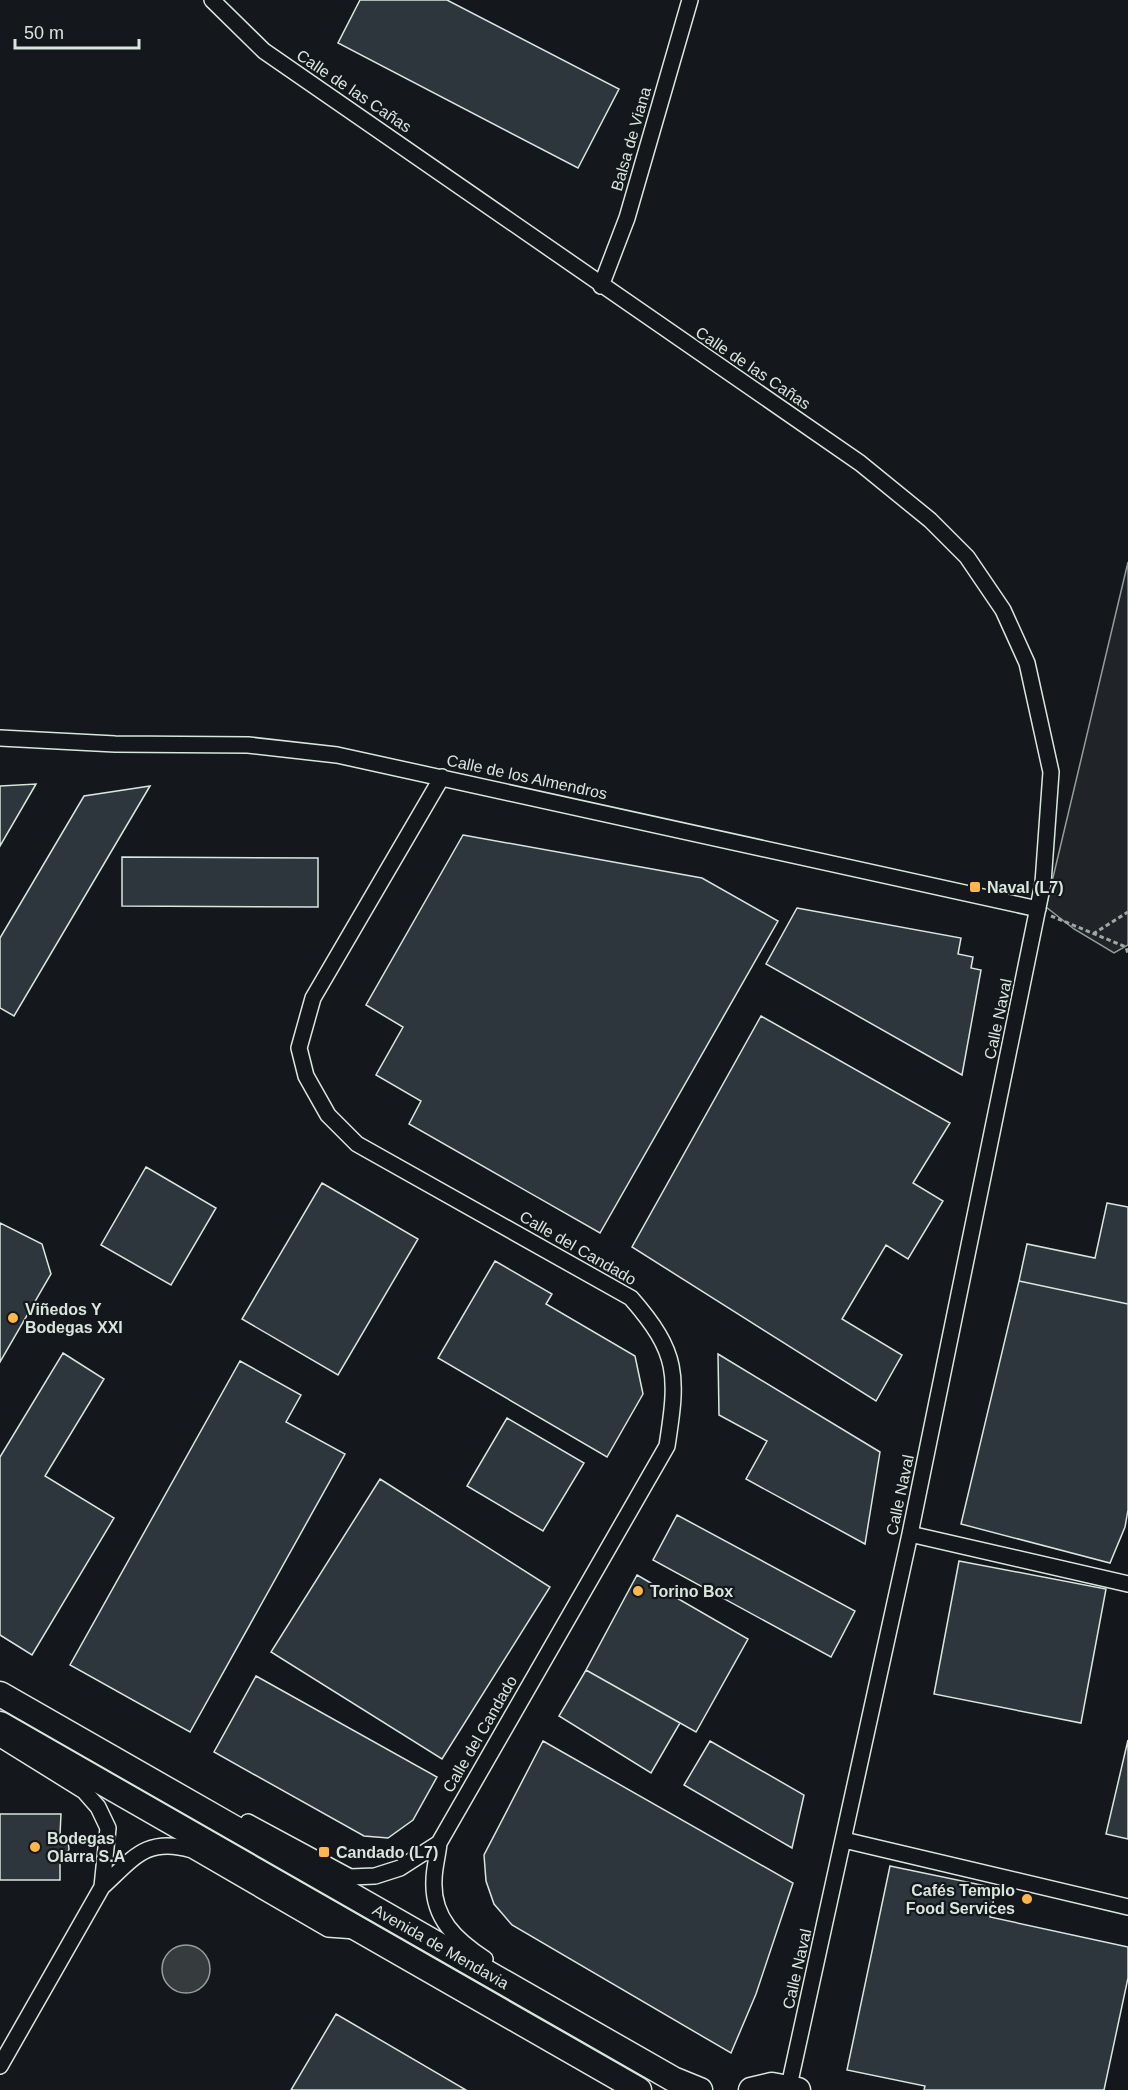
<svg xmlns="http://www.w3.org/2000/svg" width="1128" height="2090" viewBox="0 0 1128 2090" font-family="Helvetica,sans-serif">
	<rect width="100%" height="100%" fill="#14181c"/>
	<path fill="#202428" stroke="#939e99" stroke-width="1.5" d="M1128,562V945L1114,953L1074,929L1046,907Z"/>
	<path fill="#363b3e" stroke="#939e99" stroke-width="1.5" d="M162 1969a24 24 0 1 1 48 0a24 24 0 1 1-48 0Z"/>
	<path fill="#2c363c" stroke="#d8e6dc" stroke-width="1.5" d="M360,0H447L619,89L578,168L338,43Z
		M36,784L0,846V786Z
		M150,786L14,1016L0,1008V938L84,796Z
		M463,835L702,878L778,921L600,1233L409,1124L421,1101L376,1075L403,1027L366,1005Z
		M122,857L318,858V907L122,906Z
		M797,908L961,938L958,954L973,957L971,968L981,970L962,1075L766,964Z
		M761,1016L950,1123L913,1183L943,1201L908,1259L886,1245L842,1319L902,1355L876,1401L632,1247Z
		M146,1167L216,1208L171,1285L101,1245Z
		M322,1183L418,1239L338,1375L242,1319Z
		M1107,1203L1128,1207V1304L1019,1281L1027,1244L1095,1258Z
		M0,1223L42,1244L51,1274L0,1362Z
		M495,1261L552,1294L546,1304L635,1356L643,1394L607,1457L438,1358Z
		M1019,1281L1128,1304V1510L1125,1527L1110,1563L961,1524Z
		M63,1353L104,1379L45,1476L114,1518L32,1655L0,1635V1457Z
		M718,1354L880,1452L865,1544L746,1479L767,1441L719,1415Z
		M240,1361L301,1395L286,1422L345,1454L190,1732L70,1665Z
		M507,1418L584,1463L543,1531L467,1486Z
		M380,1479L550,1587L442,1759L271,1652Z
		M677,1515L855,1611L831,1657L653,1560Z
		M959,1561L1106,1589L1081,1723L934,1694Z
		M637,1575L748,1639L696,1732L586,1670Z
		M586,1670L680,1723L651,1773L559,1716Z
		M256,1676L437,1777L413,1820L388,1838L364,1836L214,1752Z
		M1128,1740V1839L1106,1834Z
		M543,1741L793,1883L756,1994L731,2053L512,1925L494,1904L486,1881L484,1855Z
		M710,1741L804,1795L792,1848L684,1785Z
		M0,1814H61L60,1835L68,1842L69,1849L67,1854L60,1859V1880H0Z
		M890,1866L996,1888L990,1917L1128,1947V1978L1104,2090H924L925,2086L847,2070Z
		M336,2014L466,2090H291Z"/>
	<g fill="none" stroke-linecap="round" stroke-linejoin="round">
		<defs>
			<path id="minor" d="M212,0L264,51L860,463L930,520L967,557L1003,610L1027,663L1051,772L1043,883L910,1534L789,2086
				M601,286L627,218L690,0
				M0,738L115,744L248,745L337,755L1038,909
				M442,777L313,998L299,1048L306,1076L328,1115L357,1144L631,1298C679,1353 678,1375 667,1446L439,1843C438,1855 434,1868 434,1880C432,1918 456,1940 485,1959
				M910,1534L1128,1584
				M0,1739L84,1791L98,1807L108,1828L102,1887L0,2066
				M248,1822L350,1877L375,1876L400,1868L439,1843
				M844,1840L1128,1907
				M102,1887C133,1859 146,1836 192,1850L328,1929L356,1931"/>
			<g id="primary">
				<path id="s1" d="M0,1694L673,2079L700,2090"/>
				<path d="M0,1724L639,2090"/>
				<path d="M751,2090L772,2085L798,2090"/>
			</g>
		</defs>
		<use href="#minor" stroke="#d8e6dc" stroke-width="18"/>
		<use href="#primary" stroke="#d8e6dc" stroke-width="27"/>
		<path stroke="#9da8a2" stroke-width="3" stroke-dasharray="4.5 3" stroke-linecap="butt" d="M1051,916L1126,947L1128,954
			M1093,934L1128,912"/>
		<use href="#minor" stroke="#14181c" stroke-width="15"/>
		<use href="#primary" stroke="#14181c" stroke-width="24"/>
	</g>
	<g fill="#ffb74d" stroke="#14181c" stroke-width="2">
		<rect x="969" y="881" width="12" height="12" rx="3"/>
		<circle cx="13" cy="1318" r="6"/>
		<circle cx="638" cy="1591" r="6"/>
		<circle cx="35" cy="1847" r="6"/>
		<rect x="318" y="1846" width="12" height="12" rx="3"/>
		<circle cx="1027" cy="1899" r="6"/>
	</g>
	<g text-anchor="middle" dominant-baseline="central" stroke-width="4.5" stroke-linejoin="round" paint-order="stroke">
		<g font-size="16" fill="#d8e6dc" stroke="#14181c">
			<text transform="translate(354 91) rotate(34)">Calle de las Cañas</text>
			<text transform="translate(631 139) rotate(-74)">Balsa de Viana</text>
			<text transform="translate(753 368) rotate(34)">Calle de las Cañas</text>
			<text transform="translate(527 777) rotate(12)">Calle de los Almendros</text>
			<text transform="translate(998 1019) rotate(-78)">Calle Naval</text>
			<text transform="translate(578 1248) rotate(30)">Calle del Candado</text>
			<text transform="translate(900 1495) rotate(-78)">Calle Naval</text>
			<text transform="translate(480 1734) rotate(-60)">Calle del Candado</text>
			<text stroke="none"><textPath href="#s1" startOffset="508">Avenida de Mendavia</textPath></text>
			<text transform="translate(797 1969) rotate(-77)">Calle Naval</text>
		</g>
		<g font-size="16" font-weight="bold" fill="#d8e6dc" stroke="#14181c" text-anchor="start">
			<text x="987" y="887">Naval (L7)</text>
			<text x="25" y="1309">Viñedos Y<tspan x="25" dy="18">Bodegas XXI</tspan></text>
			<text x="650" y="1591">Torino Box</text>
			<text x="47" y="1838">Bodegas<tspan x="47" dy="18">Olarra S.A</tspan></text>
			<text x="336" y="1852">Candado (L7)</text>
			<text x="1015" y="1890" text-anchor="end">Cafés Templo<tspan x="1015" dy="18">Food Services</tspan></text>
		</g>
	</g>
	<path d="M15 39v9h124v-9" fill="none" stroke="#d8e6dc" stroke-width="3"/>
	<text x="24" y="39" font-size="18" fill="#d8e6dc" stroke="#14181c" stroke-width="4.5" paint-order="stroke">50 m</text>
</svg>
